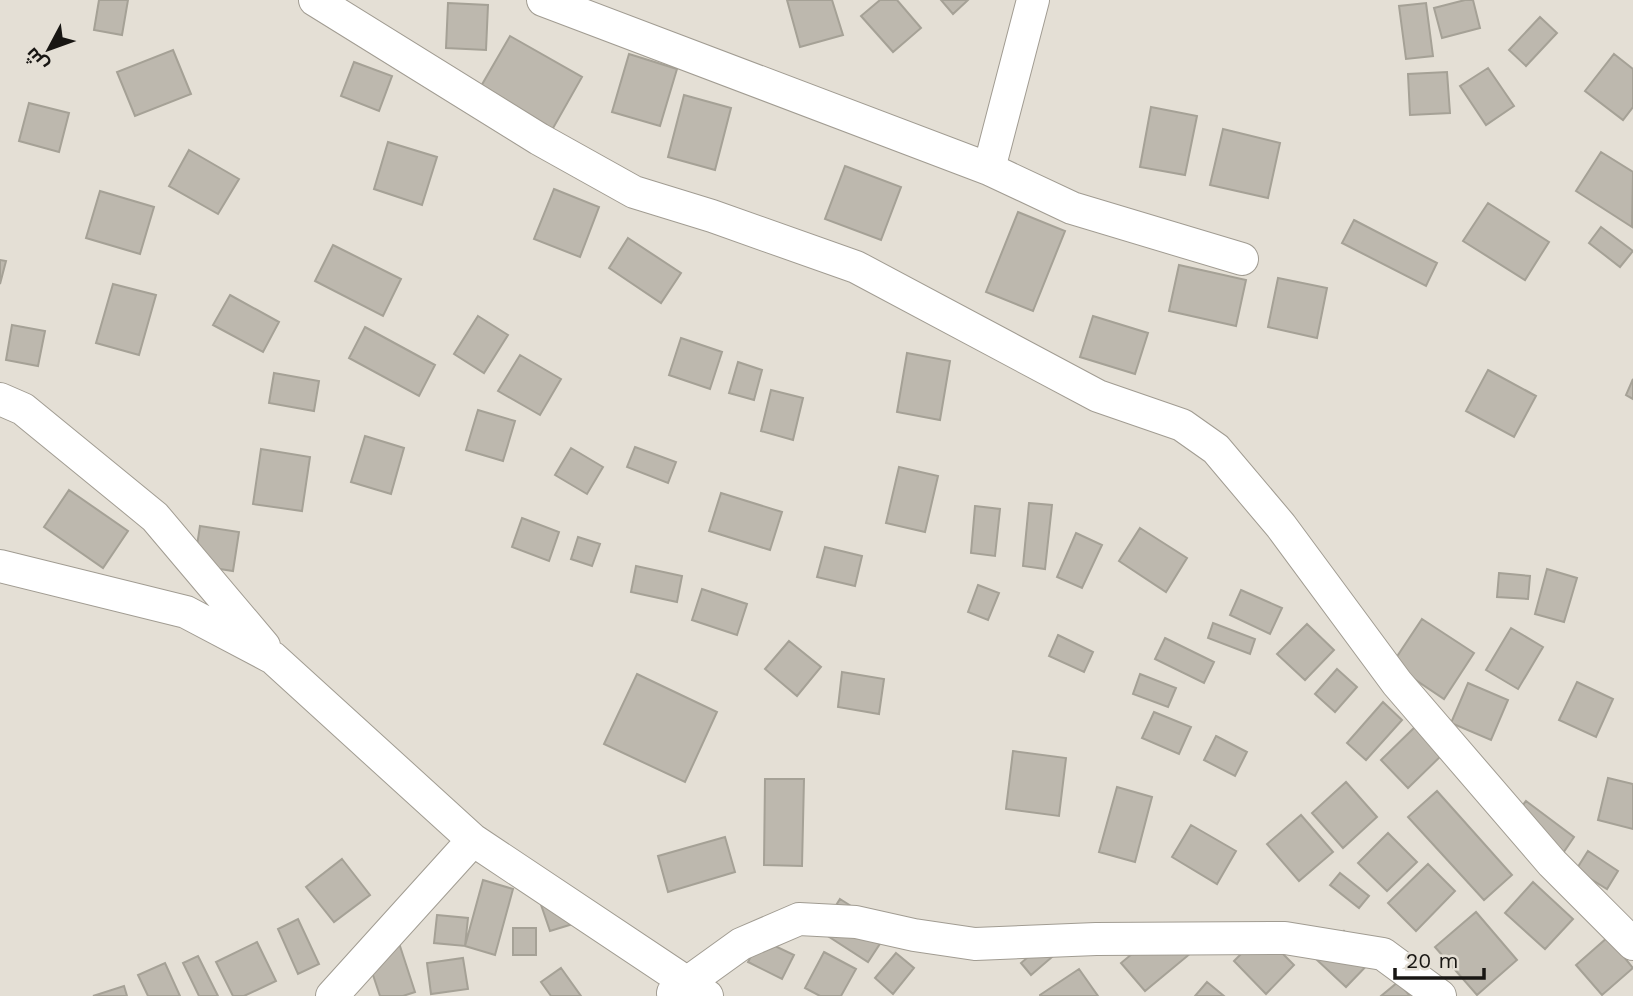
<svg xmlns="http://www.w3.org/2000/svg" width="1633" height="996" viewBox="0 0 1633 996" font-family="'Work Sans',Cairo,sans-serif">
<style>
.building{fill:#bdb8ae;stroke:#a5a196;stroke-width:2}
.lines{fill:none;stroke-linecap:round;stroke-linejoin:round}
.minor-casing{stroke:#a19c92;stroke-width:34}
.minor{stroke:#fff;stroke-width:32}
</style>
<rect width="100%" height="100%" fill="#e4dfd5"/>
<path class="building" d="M99,0H128L122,35L94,30Z
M787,0H832L843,35L800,47Z
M880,0H897L921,28L893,52L861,16Z
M941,0H968L953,14Z
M1465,0H1473L1480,28L1442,38L1434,8Z
M448,3L488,5L486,50L446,48Z
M1426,3L1433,56L1406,59L1399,6Z
M1540,17L1557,33L1526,66L1509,50Z
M510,36L582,77L552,130L480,88Z
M173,50L191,94L135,116L117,72Z
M629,54L677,69L660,126L612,112Z
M1614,54L1633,69V107L1623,120L1585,91Z
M354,62L392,76L379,111L341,96Z
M1488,68L1514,106L1486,125L1460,86Z
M1447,72L1450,113L1410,115L1408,74Z
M684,95L731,108L715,170L668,157Z
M29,103L69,113L59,152L19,141Z
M1151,107L1197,116L1185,175L1140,167Z
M1223,129L1280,143L1268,198L1210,185Z
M388,142L437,157L422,205L374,189Z
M189,150L239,179L218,214L169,186Z
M1601,152L1633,172L1632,227L1576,191Z
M845,166L901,187L881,240L825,219Z
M554,189L599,207L580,257L534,239Z
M100,191L154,207L140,254L86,238Z
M1488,203L1549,242L1525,280L1463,241Z
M1018,212L1065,231L1033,311L986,292Z
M1354,220L1437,263L1426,286L1342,243Z
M1601,227L1633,251L1620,267L1589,243Z
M628,238L681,273L661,303L609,268Z
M333,245L401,279L383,316L315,281Z
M0,260L6,261L0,284Z
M1179,265L1246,280L1236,326L1169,311Z
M1278,278L1327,288L1317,338L1268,327Z
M113,284L156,295L139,355L96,343Z
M230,295L279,322L263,352L213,325Z
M478,316L508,335L484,373L454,354Z
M1093,316L1148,333L1135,374L1080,357Z
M12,325L45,331L38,366L6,360Z
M365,327L435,365L419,396L349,358Z
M681,338L722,352L710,389L669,375Z
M907,353L950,361L940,420L897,412Z
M520,355L561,379L540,415L498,391Z
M738,362L762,370L754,400L729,393Z
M1488,370L1536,396L1514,437L1466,411Z
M274,373L319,381L314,411L269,403Z
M1633,379V399L1626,395Z
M771,390L803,398L793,440L761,431Z
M478,410L515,421L503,461L466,450Z
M365,436L404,448L391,494L351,482Z
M635,447L676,462L668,483L627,467Z
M571,448L603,467L587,494L555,475Z
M261,449L310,457L302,511L253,504Z
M899,467L938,476L925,532L886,523Z
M69,490L128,531L103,568L44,527Z
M721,493L782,512L770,550L709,531Z
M1029,503L1052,505L1045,569L1023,566Z
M975,506L1000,509L995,556L971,553Z
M522,518L559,532L549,561L512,547Z
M200,526L239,532L233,571L194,565Z
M1140,528L1187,558L1166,592L1119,561Z
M1076,533L1102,545L1082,588L1057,577Z
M578,537L600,544L592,566L571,559Z
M825,547L862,556L855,586L817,577Z
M636,566L682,576L677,602L631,592Z
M1547,569L1577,578L1564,622L1535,614Z
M1499,573L1530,576L1528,599L1497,597Z
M978,585L999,593L988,620L968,612Z
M702,589L747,604L737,635L692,620Z
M1241,590L1282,608L1270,634L1230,615Z
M1422,619L1474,653L1444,699L1392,664Z
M1213,623L1255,639L1250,654L1208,638Z
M1307,624L1334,650L1305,680L1277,654Z
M1511,628L1543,647L1518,689L1486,670Z
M1058,635L1093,652L1084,672L1049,656Z
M1165,638L1214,662L1204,683L1155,659Z
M789,641L821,667L797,696L765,669Z
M1337,669L1357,687L1335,712L1315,694Z
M842,672L884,679L879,714L838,707Z
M637,674L717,712L685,782L604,744Z
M1140,674L1176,688L1168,707L1133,694Z
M1577,682L1613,699L1596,737L1559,720Z
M1468,683L1508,700L1491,740L1451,723Z
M1383,702L1402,720L1366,760L1347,743Z
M1154,712L1191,727L1179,754L1142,738Z
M1417,725L1445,752L1408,788L1381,760Z
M1216,736L1247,752L1235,776L1204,760Z
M1013,751L1066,758L1059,816L1006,809Z
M1608,778L1633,784V829L1598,820Z
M765,779H804L802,866L764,865Z
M1346,782L1377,817L1343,848L1312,813Z
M1117,787L1152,797L1135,862L1099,852Z
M1437,791L1512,875L1484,900L1408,817Z
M1526,801L1574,837L1561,856L1512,819Z
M1301,815L1333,852L1299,881L1267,844Z
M1191,825L1236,851L1217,884L1172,857Z
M1388,833L1417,862L1387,891L1358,863Z
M725,837L735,872L668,892L658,856Z
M1588,851L1618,871L1607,889L1576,870Z
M342,859L370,895L334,922L306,887Z
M1428,864L1455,891L1416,931L1388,903Z
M1340,873L1369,896L1359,908L1330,885Z
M483,880L513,889L495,955L465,946Z
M1533,882L1573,919L1545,949L1505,913Z
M537,893L576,923L550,931Z
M840,899L889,930L868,962L820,931Z
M1476,912L1517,960L1477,995L1435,947Z
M437,915L468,918L465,946L434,943Z
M298,919L319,964L298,974L278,929Z
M1167,925L1191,953L1145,991L1121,963Z
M513,928H536V955H513Z
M1344,931L1374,958L1346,987L1317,960Z
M1056,933L1066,945L1031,975L1021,963Z
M1262,933L1294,965L1266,994L1234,961Z
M1608,937L1633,968L1602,995L1576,965Z
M760,939L794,955L782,979L748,962Z
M257,942L276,981L244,996H233L216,962Z
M399,943L415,992L403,996H380L366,954Z
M824,952L856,969L841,996H820L805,988Z
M896,953L914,968L893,994L875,978Z
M198,956L218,996H199L183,963Z
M463,958L468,989L431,994L427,963Z
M165,963L180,996H148L138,975Z
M561,968L581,996H551L541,982Z
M1079,969L1098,996H1040V995Z
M1207,982L1224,996H1195Z
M1398,982L1410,996H1381Z
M124,986L127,996H93Z"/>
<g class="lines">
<defs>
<path id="minor" d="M315,0L539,139L634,192L712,216L856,267L1098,396L1182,425L1216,449L1281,526L1397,683L1552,863L1633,944
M543,0L989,169L1072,208L1242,259
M989,169L1033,0
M0,399L23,409L155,517L264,646
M0,566L186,612L273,658L473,840L707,996
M673,993L741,944L799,919L856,922L914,935L975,944L1096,939L1285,938L1383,954L1440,996
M332,996L473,840"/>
</defs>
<use href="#minor" class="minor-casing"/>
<use href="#minor" class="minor"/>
</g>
<g transform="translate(49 49) rotate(229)" stroke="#e4dfd5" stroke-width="5" paint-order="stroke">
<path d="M0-5L12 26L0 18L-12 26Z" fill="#181613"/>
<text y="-10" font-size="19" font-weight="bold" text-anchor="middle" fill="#181613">ش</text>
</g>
<path d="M1395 968v10h89v-10" fill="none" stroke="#181613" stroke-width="3.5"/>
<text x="1406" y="968" font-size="21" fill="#181613" stroke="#e4dfd5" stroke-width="5" paint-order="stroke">20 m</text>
</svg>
